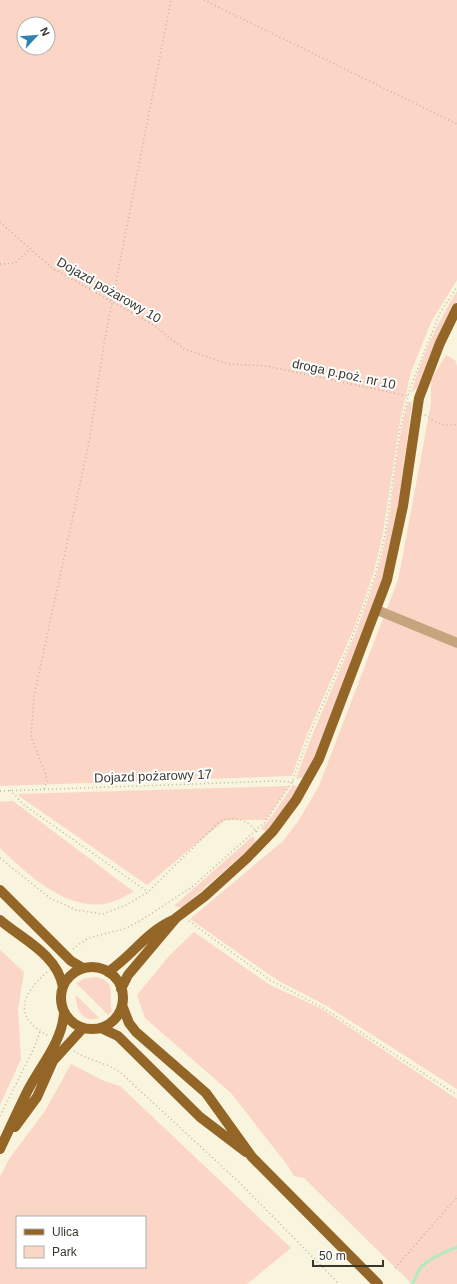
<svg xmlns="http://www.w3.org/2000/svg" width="457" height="1284" viewBox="0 0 457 1284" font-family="Arial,sans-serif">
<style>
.green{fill:#fbd5c5;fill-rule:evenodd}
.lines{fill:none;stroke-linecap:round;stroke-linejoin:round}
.stream{stroke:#aeebc2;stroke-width:3}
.path{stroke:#bab7a4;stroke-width:1.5;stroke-dasharray:1 3;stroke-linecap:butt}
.minor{stroke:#c5a57e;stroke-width:10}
.major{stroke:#936526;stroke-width:10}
.labels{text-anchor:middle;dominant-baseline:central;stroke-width:4;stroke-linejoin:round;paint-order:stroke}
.street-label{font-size:13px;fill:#38372e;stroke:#fff}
</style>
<rect width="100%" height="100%" fill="#f8f4dd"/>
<path class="green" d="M0,0H457V280L431,322L411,372L400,421L383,533L373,575L355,626L306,737L292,776L0,786ZM24,24H48V48H24Z
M457,291V301L438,335L417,388L411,393C422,356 437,323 457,291Z
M446,355L455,360L457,366V640L386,611L398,580L402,560L431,403V380Z
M408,402H412L399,502L383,578L316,755L305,777L296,779C321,705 360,636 380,561C394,509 393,453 408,402Z
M384,616L457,646V1089L327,1006L277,980L190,919L283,841L299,820L319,786Z
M293,785L298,787L290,801L266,831L261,829L272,816Z
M289,786L266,820H225L147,885L19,796V794Z
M13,801L134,892C126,895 117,901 109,903C68,913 27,874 0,848V802Z
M253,836L256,843L185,905L181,908L174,906Z
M194,932L270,985L322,1009L457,1099V1284H412L304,1178L294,1176L288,1166L231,1093L145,1018L137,995L169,956Z
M0,950L24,972L18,1009L21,1059L0,1105Z
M96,977C119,982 107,997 112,1011L108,1015L76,983L84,979Z
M76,995L99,1018C83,1024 75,1008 76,995Z
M71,1064L104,1081L120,1086L291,1248L247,1284H0V1177L9,1159L45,1111ZM17,1217H145V1267H17Z"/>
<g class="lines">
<path class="stream" d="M412,1284C416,1279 417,1272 421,1267C431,1257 444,1253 457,1247"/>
<path class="path" d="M204,0L457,124
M0,222L52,268L152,324L184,349L229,364L266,366L408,396
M0,264L15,263L30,249
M425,415C435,422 445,428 457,424
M44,789L47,781L46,775L31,737L34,696L89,442L104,344L171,0
M10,790L24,805L148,892
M0,791L275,781L293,782
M0,858L50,898L76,910L103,914L126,905L148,892L219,822C234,815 246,819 257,832
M189,921L270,980L325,1009L457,1095
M73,949L88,938L124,929L140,921L192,887L265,822L292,782L310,733L350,643L375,576L385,534L400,429L410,388L440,313L457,287
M47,972C21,995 12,1017 49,1036
M74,1051C89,1061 106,1062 121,1073L242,1185L339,1284
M0,1116L34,1048L40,1031
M395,1268L457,1197"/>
<path class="minor" d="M377,610L457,643"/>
<path class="major" d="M0,890L71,961L83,968
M0,920C22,939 57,954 63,987
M61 998a31 31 0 1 1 62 0a31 31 0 1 1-62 0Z
M108,972C133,955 146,932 173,920
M121,989L128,975L176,918L205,896L247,858L273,831L296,800L319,759L387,580L403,506L419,398L440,343L457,308
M122,1005L129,1023L136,1032L206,1093L252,1157L378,1284
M101,1028L118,1036L200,1117L246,1152
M15,1127L37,1097L53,1061L83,1028
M0,1149C9,1130 18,1110 28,1090C41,1065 62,1042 64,1013"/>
</g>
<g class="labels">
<g class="street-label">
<text transform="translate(109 290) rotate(30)">Dojazd pożarowy 10</text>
<text transform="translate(344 374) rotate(12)">droga p.poż. nr 10</text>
<text transform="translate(153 776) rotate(-2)">Dojazd pożarowy 17</text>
</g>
</g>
<rect x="16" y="1216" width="130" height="52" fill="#ffffff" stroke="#afafab"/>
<rect x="24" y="1229" width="20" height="6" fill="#936526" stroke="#afafab"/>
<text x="52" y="1236" font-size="12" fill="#38372e">Ulica</text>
<rect x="24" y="1246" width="20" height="12" fill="#fbd5c5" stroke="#afafab"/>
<text x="52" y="1256" font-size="12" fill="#38372e">Park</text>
<g transform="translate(36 36) rotate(64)"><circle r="19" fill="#ffffff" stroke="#afafab"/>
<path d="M0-3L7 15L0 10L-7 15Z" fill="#2e83b2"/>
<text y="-6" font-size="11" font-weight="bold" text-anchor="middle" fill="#38372e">N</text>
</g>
<path d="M313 1260v6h70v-6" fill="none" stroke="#38372e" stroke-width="2"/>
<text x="319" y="1260" font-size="12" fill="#38372e" stroke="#ffffff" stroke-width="3" paint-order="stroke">50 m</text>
</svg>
